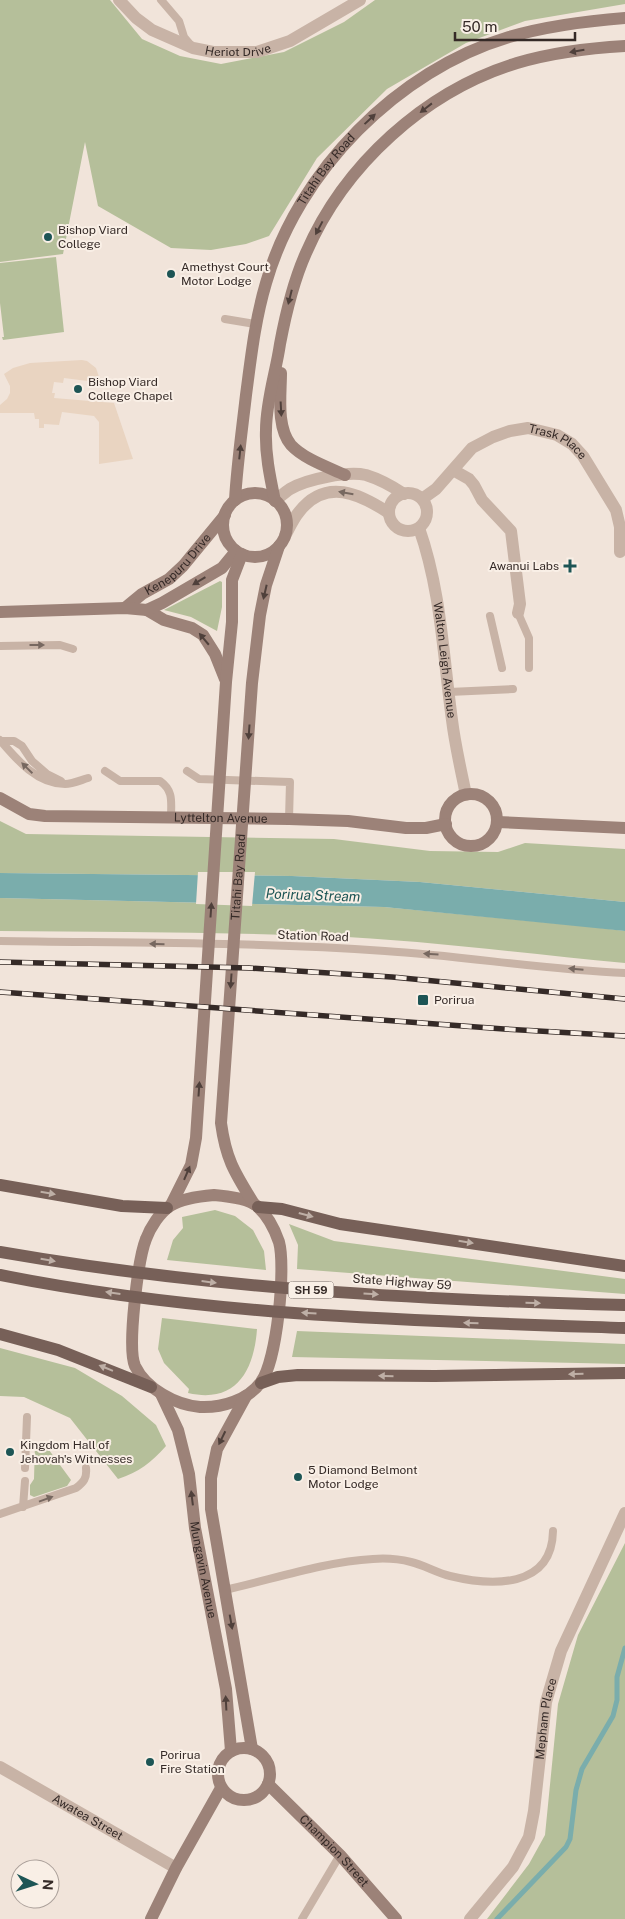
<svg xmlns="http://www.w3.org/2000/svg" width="625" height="1919" viewBox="0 0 625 1919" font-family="'Public Sans',sans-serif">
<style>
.green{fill:#b5bf9a}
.plaza{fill:#e9d4c1}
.water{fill:#7aadac}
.pier{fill:#f1e4da}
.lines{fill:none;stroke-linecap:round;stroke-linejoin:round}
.stream{stroke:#7aadac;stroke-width:5}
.service{stroke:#c8b3a6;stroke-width:8}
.minor{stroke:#c8b3a6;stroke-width:12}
.tertiary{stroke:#c8b3a6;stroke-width:12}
.secondary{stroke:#9c8278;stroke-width:12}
.primary{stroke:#776058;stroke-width:12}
.rail-casing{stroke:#352a27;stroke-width:5.5}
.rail{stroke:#f9efe6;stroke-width:4;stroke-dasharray:11;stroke-linecap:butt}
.oneway{fill:#4f403b}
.oneway2{fill:#776860}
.oneway3{fill:#beafa6}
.poi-dot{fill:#1d5555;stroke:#f9efe6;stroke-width:2}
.labels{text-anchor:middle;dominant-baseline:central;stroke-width:4;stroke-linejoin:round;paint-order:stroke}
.shield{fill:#f9efe6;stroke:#706560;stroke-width:1}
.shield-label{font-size:11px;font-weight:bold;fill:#352a27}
.street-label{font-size:12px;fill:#352a27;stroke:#f9efe6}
.poi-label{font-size:12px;fill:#352a27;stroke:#f9efe6;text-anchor:start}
.water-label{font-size:14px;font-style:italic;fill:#1d5555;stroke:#f9efe6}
</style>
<rect width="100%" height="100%" fill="#f1e4da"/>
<path class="green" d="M0,0H110L142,39L180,56L221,64L284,52L344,22L375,0H625V4L525,21L466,43L387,89L317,158L269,236L246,244L211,250L171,248L98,206L85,142L63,254L0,262Z
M56,257L64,332L3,340L2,337H4L0,303V263Z
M220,581L222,582V607L217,631L191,617L164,610Z
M0,821L26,834L334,839L430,851L498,852L525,843L625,849V902L420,882L292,876L0,873Z
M0,898L384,907L593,927L625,931V963C525,954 425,940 324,936C216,932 108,932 0,931Z
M215,1210L235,1216L253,1230L264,1251L266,1270L167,1260L173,1240L183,1228L182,1217Z
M289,1224L334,1241L625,1279V1294L297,1269L298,1245Z
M162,1318L257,1329C254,1371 236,1404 188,1393L189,1389L164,1363L158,1349Z
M297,1331L625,1344V1364L292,1357Z
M0,1348L75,1368L122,1396L156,1425L166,1446C151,1463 139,1472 118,1479L70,1418L24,1397L0,1396Z
M35,1443L49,1450L71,1480L67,1486L34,1497L30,1495V1485L34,1479Z
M625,1543V1919H487L529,1864L545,1835L558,1704L578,1635Z"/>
<path class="plaza" d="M82,360L87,361L96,368L99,377L98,385H96L95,382L64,378L63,383L54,382L52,393H55L54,398L114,403L133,459L99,464V422L94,416L62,412L59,425L44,424V428H39V419H35L34,413H0V405L7,399L10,393V386L4,374L13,368L30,363Z"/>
<path class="water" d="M0,873L292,876L420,882L625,902V931L384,907L0,898Z"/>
<path class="pier" d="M198,872H255L252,906L196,904Z"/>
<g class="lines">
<path class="stream" d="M497,1919L566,1847L570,1839L576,1790L582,1769L613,1716L617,1700V1677L625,1648"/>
<path class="service" d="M161,0L179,21L184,37L190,44
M225,319L255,324
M518,613L529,638V668
M490,616L502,668
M0,646L60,645L73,649
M449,692L513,689
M0,740C17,760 37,784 65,784C73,784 81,780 88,778
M1,741H14L22,746L32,761L47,774L61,781
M105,771L120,781H160C174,791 171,802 171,818
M187,771L199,779L290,782L289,819
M0,941C128,943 257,942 385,951C465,956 545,970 625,973
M25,1468L27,1417
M23,1507L25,1481
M0,1514L76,1488C84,1482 87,1478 86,1468
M225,1590C274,1579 323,1562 373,1559C386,1558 399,1559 411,1562C424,1565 437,1573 450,1576C491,1586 552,1589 553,1531
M302,1919L340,1855"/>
<g class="minor">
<path id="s1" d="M119,0L136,18L152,30L193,48L213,52H257L290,41L360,0"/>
<path d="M453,470L469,479L474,485L482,500L511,531L520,604L518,613"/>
<path id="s2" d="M422,499L436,489L472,448L493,437L510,431L528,428L557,435L572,444L583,456L616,510L620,527V552"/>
<path id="s3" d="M0,1767L176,1868"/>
<path id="s4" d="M470,1919L513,1867L529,1837L534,1811L546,1702L561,1651L625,1513"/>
</g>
<g class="tertiary">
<circle cx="408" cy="512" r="19"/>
<path d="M275,501C280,497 285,492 290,489C307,479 347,471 366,475C379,479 392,486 404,494"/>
<path id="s5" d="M419,528C441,590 443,655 452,720C455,745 461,770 466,795"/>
<path d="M285,536C289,529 293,519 299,512C326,477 360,494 389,513"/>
</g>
<g class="secondary">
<path d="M281,373C281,394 276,427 291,445C304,459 328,467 345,475"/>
<circle cx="255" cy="525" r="32"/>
<path id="s6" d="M235,500C237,465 242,430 246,395C251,357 255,320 266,283C298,171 398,70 509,37C547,26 586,21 625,18"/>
<path d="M275,501C270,477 265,454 266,430C266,401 276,372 280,344C286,312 293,282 306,253C344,165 425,91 517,63C551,53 589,48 625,46"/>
<path id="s7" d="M125,608L142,594L169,579L183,566L225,515"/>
<path d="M147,610L164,620L192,628L203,635L215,654L225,679"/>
<path d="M0,612L125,608L147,610L162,603L222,568L236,551"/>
<circle cx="471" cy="820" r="26"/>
<path id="s8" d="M0,798L29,814L45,816L289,819L348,821L406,828H426L446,824"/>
<path d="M497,822L625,828"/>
<path d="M214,1195C225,1196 249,1199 257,1206C267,1215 275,1230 279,1242C286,1267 277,1361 261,1382C248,1400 222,1408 200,1407C176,1405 146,1389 135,1366C127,1348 138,1259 146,1239C150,1228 160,1212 170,1206C181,1199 201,1196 214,1195Z"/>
<path id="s9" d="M254,1204C235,1173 226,1160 221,1123L252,683L260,615L266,585L279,546"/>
<path d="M171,1205L191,1165L196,1138L226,682L232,622V580L242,554"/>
<path id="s10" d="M161,1394L178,1430L189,1474L195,1528L226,1689L231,1751"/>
<path d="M246,1396L217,1449L211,1478V1509L252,1749"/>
<circle cx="244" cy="1774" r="26"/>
<path id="s11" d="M268,1784L340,1855L396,1919"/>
<path d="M151,1919L176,1868L221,1788"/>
</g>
<path class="primary" d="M0,1185L122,1206L167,1208
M258,1207L282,1209L340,1224L625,1266
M0,1252C206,1288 416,1300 625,1305
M0,1275C205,1316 416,1321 625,1328
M0,1334L58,1350L151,1387
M261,1383L278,1377L298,1375L435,1376L625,1373"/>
<defs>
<path id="rail" d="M0,962L249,968L392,977L625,999
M0,992L504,1029L625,1036"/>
</defs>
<use href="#rail" class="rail-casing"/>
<use href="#rail" class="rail"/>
</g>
<defs><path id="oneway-solid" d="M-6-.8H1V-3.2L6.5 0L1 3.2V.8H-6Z" transform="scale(1.25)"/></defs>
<g class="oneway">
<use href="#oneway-solid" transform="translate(577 51) rotate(170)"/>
<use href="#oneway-solid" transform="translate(426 108) rotate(142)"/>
<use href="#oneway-solid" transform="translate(370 119) rotate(-43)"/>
<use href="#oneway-solid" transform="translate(319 228) rotate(118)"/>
<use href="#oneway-solid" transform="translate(290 297) rotate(104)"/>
<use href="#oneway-solid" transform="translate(281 409) rotate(87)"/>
<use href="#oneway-solid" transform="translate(240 452) rotate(-84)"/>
<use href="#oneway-solid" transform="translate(199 581) rotate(149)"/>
<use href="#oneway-solid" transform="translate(265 592) rotate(103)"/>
<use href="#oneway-solid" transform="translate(204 639) rotate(-130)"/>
<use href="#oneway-solid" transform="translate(249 732) rotate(94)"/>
<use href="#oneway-solid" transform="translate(211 910) rotate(-86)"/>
<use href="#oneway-solid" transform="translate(231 981) rotate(94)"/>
<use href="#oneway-solid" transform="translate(199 1089) rotate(-86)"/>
<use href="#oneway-solid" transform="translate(187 1173) rotate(-67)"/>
<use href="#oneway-solid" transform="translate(222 1438) rotate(116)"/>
<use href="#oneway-solid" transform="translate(192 1498) rotate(-97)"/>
<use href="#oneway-solid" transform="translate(231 1622) rotate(80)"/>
<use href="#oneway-solid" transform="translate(226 1703) rotate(-93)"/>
</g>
<g class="oneway2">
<use href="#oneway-solid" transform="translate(346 493) rotate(-170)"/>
<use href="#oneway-solid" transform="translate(37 645)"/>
<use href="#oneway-solid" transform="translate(27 768) rotate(-136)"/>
<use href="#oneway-solid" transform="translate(157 944) rotate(-179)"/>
<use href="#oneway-solid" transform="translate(431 954) rotate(-176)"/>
<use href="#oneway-solid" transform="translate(576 969) rotate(-175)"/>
<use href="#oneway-solid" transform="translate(46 1499) rotate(-20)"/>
</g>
<g class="oneway3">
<use href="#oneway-solid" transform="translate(48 1193) rotate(10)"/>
<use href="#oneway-solid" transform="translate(306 1215) rotate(15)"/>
<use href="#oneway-solid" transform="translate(466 1242) rotate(9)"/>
<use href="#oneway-solid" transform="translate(48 1260) rotate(10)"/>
<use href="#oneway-solid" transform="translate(209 1282) rotate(7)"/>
<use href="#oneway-solid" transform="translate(113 1293) rotate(-172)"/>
<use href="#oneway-solid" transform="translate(371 1294) rotate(4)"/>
<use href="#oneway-solid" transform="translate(533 1303) rotate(1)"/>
<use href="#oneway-solid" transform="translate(309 1313) rotate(-176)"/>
<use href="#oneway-solid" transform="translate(471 1323) rotate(-178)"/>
<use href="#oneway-solid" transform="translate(106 1368) rotate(-158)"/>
<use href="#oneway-solid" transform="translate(576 1374) rotate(179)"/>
<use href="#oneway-solid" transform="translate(386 1376) rotate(-179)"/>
</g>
<g class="poi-dot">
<circle cx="48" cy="237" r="5"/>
<circle cx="171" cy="274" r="5"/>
<circle cx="78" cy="389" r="5"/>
<path d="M567.5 558.5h5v5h5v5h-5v5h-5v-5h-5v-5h5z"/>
<rect x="417" y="994" width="12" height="12" rx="2.5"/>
<circle cx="10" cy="1452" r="5"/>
<circle cx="298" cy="1477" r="5"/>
<circle cx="150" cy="1762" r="5"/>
</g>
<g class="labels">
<rect class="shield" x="288.5" y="1281.5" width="45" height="17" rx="4"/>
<g class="shield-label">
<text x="311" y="1290">SH 59</text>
</g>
<g class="street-label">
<text stroke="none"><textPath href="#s1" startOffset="135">Heriot Drive</textPath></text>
<text stroke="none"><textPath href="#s6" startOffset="349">Titahi Bay Road</textPath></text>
<text stroke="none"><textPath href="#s2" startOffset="165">Trask Place</textPath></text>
<text stroke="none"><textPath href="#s7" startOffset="69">Kenepuru Drive</textPath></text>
<text stroke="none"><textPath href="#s5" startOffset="135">Walton Leigh Avenue</textPath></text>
<text stroke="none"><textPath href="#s8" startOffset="225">Lyttelton Avenue</textPath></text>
<text stroke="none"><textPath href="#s9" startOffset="335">Titahi Bay Road</textPath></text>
<text transform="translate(313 936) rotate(2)">Station Road</text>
<text transform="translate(402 1282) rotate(4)">State Highway 59</text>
<text stroke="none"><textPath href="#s10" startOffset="182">Mungavin Avenue</textPath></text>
<text stroke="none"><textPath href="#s4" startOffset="221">Mepham Place</textPath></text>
<text stroke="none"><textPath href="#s3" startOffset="101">Awatea Street</textPath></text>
<text stroke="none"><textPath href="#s11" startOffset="94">Champion Street</textPath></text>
</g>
<g class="poi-label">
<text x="58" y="230">Bishop Viard<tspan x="58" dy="14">College</tspan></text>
<text x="181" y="267">Amethyst Court<tspan x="181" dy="14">Motor Lodge</tspan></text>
<text x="88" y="382">Bishop Viard<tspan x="88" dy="14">College Chapel</tspan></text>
<text x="559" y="566" text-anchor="end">Awanui Labs</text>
<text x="434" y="1000">Porirua</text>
<text x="20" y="1445">Kingdom Hall of<tspan x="20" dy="14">Jehovah's Witnesses</tspan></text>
<text x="308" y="1470">5 Diamond Belmont<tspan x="308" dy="14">Motor Lodge</tspan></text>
<text x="160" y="1755">Porirua<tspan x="160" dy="14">Fire Station</tspan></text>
</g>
<g class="water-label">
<text transform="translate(313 895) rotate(2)">Porirua Stream</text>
</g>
</g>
<g transform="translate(35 1884) rotate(94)"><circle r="24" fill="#f9efe6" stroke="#aba09a"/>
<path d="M0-4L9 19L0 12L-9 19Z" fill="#1d5555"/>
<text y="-8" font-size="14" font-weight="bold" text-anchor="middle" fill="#352a27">N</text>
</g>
<path d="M455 32v8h120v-8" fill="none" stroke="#352a27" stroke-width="2.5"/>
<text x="462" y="32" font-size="15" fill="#352a27" stroke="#f9efe6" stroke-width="4" paint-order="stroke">50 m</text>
</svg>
